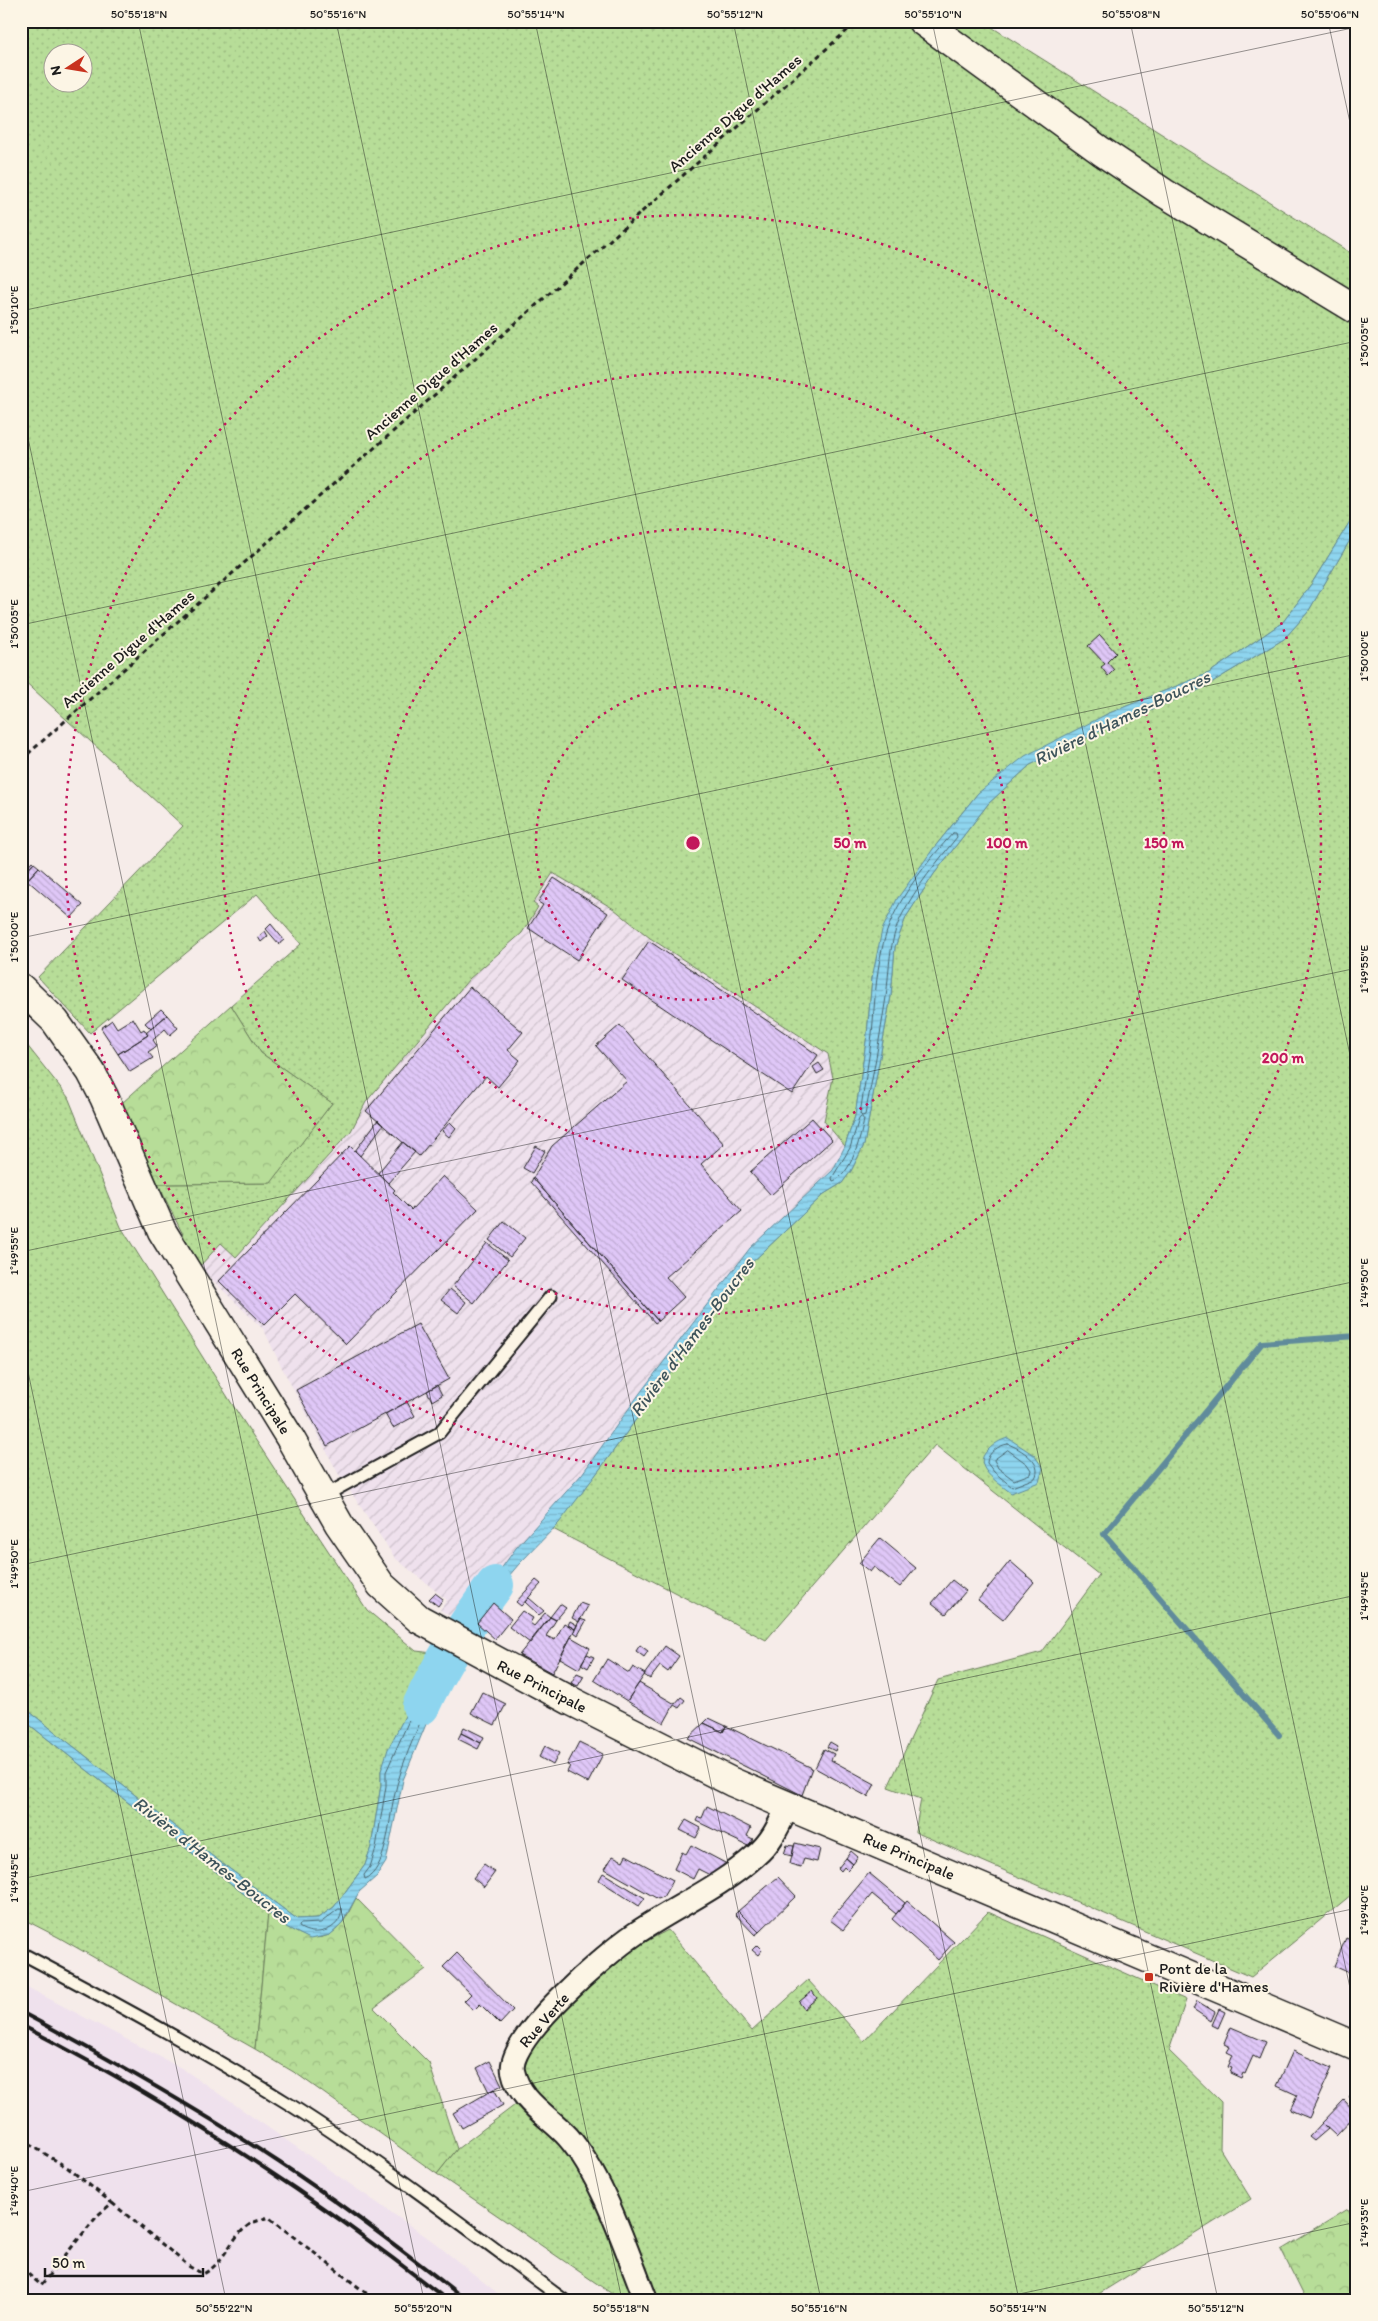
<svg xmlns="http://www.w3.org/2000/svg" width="1378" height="2321" viewBox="0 0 1378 2321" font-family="Itim,sans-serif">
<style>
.built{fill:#efe1ed}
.industrial{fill:url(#industrial-furrows)}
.grass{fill:url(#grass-dots);stroke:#6a7c5a;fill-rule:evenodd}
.forest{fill:url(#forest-crowns);stroke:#6a7c5a}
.water{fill:url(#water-rules);stroke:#608b9b}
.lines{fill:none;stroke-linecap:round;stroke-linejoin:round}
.shore{stroke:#4a6670;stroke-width:1}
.stream{stroke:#608b9b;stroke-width:6}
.river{stroke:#8ed5ef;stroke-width:38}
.building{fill:url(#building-back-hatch);stroke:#1c1c1c}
.lane-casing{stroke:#1c1c1c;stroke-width:15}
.street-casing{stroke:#1c1c1c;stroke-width:26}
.secondary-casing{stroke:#1c1c1c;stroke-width:31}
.path{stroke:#1c1c1c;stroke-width:3;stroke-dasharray:5 4;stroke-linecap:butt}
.lane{stroke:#fcf5e5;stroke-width:11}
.street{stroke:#fcf5e5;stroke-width:22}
.secondary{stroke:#fcf5e5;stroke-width:28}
.rail{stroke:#1c1c1c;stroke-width:4}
.ticks{fill:none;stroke:#1c1c1c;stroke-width:1;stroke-opacity:0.45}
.ring{fill:none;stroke:#c2185b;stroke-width:2.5;stroke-dasharray:2.5 5}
.poi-dot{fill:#c8321e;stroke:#fcf5e5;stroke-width:2}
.labels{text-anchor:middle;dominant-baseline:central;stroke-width:4;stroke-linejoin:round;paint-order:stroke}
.street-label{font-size:16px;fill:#1c1c1c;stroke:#fcf5e5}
.poi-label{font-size:16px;fill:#1c1c1c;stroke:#fcf5e5;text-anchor:start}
.water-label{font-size:18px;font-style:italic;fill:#3e545b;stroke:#fcf5e5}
.centre{fill:#c2185b;stroke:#fcf5e5;stroke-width:2.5}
.ring-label{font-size:15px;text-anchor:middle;font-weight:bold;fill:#c2185b;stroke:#fcf5e5;stroke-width:4;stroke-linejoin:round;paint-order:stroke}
.neatline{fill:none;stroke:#1c1c1c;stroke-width:2}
.ticks-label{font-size:12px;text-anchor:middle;fill:#1c1c1c}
</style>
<defs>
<pattern id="industrial-furrows" width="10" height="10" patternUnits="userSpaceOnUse" patternTransform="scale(1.25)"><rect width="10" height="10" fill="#efe1ed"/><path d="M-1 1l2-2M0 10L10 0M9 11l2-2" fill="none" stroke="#ccc0cb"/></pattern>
<pattern id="grass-dots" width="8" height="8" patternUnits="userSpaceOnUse" patternTransform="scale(1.25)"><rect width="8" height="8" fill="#b7dd98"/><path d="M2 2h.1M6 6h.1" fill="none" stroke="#9dbd82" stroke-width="1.8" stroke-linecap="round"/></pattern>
<pattern id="forest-crowns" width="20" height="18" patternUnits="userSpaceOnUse" patternTransform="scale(1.25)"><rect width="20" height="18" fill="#b7dd98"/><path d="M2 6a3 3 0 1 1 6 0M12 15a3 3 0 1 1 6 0" fill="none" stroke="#9dbd82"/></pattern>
<pattern id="water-rules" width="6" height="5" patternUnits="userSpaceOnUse" patternTransform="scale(1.25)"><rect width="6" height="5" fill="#8ed5ef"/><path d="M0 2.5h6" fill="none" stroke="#7ab6cc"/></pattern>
<pattern id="building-back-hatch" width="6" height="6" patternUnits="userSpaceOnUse" patternTransform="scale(1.25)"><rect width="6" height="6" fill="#dfc7f7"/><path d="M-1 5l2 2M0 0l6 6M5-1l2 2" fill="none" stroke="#bfaad3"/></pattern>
</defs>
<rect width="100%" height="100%" fill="#f6ece9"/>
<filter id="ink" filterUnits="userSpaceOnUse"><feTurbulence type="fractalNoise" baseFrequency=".02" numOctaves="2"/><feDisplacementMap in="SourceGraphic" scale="10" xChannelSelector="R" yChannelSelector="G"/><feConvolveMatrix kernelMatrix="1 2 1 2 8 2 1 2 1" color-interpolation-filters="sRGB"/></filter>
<g filter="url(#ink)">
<path class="built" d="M21,1984L183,2069L431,2240L506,2300H21Z"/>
<path class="industrial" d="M553,872L614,909L650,938L828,1054L833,1078L824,1121L845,1146L833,1170L750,1248L640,1393L582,1474L516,1548L462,1623L440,1610L447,1600L395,1558L338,1473L280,1364L264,1330L199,1267L222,1243L235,1257L351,1131L366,1102L469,979L522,932L538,908L533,904Z"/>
<path class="grass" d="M21,21H982L1357,257V510L1312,583L1283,622L1209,673L1107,714L978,793L933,849L872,978L867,1035L855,1116L845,1146L824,1121L833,1078L828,1054L650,938L614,909L553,873L533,903L538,907L522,933L469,979L366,1102L351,1131L236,1257L221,1243L199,1267L158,1184L270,1183L332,1103L261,1053L231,1005L301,944L257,894L90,1033L38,977L183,826L21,678ZM52,52H82V82H52Z
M1357,528V1890L1251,1977L915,1832L921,1799L888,1787L938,1680L1042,1652L1099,1575L935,1445L766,1640L553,1529L603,1465L745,1269L824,1194L842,1183L851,1171L864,1145L891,996L895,947L906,917L934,874L988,804L1030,765L1111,726L1199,690L1284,639L1308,612Z
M22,1039L68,1097L121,1227L234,1407L367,1610L416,1651L433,1653L413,1691L405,1716L389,1749L381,1771V1785L371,1847L365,1865L334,1907L318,1918L297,1919L211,1855L21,1705Z
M21,1718L268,1913L255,2049L58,1937L21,1918Z
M988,1912L1186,2000L1169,2051L1221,2102L1220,2149L1251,2199L1089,2300H617L615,2296L437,2174L457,2149L515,2105L525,2051L620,1955L668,1930L752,2031L808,1980L864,2041Z"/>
<path class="forest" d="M231,1005L261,1053L332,1103L271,1183L158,1184L122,1103Z
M356,1898L426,1969L374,2008L429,2063L457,2149L437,2174L297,2074L255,2049L268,1913C289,1929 317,1952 340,1926C347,1918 351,1907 356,1898Z
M1348,2209L1357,2226V2300H1306L1281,2250Z"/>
<path class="water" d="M1357,510V528L1308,612L1284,639L1199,690L1111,726L1030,765L988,804L934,874L906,917L895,947L891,996L864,1145L851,1171L842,1183L824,1194L745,1269L603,1465L559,1523L519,1564L487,1602L470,1631L462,1623L516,1548L582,1474L640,1393L750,1248L833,1170L845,1146L855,1116L867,1035L872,978L882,930L897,899L933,849L978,793L1025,756L1107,714L1209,673L1283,622L1312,583Z
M1008,1438L1034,1455L1043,1468L1039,1482L1011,1493C999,1483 970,1466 988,1450C994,1444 1000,1440 1008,1438Z
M433,1653L450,1666L403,1780L386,1862L377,1876L359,1892L341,1925L330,1935L310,1939L286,1927L21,1718V1705L211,1855L297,1919L318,1918L334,1907L365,1865L371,1847L381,1785V1771L388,1749L405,1716L413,1691Z"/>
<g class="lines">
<path class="shore" d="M953,833H956L957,837C938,861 916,887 902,915C888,942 890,969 886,997C880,1037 873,1076 865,1115L862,1116L860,1114C864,1087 869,1060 872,1034C875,1000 876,964 887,931C900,895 928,861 953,833Z
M862,1117L864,1120C861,1136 851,1176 833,1181L832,1178L850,1148L859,1119Z
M1008,1444C1021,1449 1044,1463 1035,1478L1012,1487L994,1472L987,1463C987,1453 999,1445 1008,1444Z
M1008,1450L1027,1464L1031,1470L1030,1474L1014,1480L998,1468L994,1460Z
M436,1662L443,1669C426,1713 402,1755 393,1802C389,1822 386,1871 365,1879L364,1875L370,1867L376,1848L386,1786V1772L410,1718L418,1693L433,1663Z
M339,1909H342C341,1931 314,1938 299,1927L300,1924L320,1923Z"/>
<path class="stream" d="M1279,1735L1104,1534L1262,1343L1357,1336"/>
<path class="river" d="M421,1706C441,1662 467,1623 495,1585"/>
</g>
<path class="building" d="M1100,635L1116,653L1107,662L1114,670L1108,676L1101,667L1105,664L1088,646Z
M32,861L34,863L22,876L21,873Z
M34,863L39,867L27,880L22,876Z
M39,867L83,905L71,918L27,880Z
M554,878L608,913L577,960L528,928L543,905L538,902Z
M271,924L284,940L279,944L266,929Z
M265,931L268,936L261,942L258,937Z
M649,941L818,1055L792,1094L622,980Z
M470,987L523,1032L508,1050L520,1060L498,1087L486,1076L419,1156L366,1111Z
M161,1009L167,1015L151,1029L145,1023Z
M167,1015L178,1028L170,1035L165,1029L153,1040L157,1046L148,1052L153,1058L130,1072L118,1054L148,1035L146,1033Z
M133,1018L141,1031L144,1029L148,1035L118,1054L101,1028L112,1020L117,1028Z
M620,1025L724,1144L701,1164L742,1211L666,1277L684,1297L658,1321L533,1178L552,1146L627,1081L596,1046Z
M819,1063L824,1070L817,1074L813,1067Z
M812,1118L832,1140L771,1195L750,1172Z
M378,1120L383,1125L360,1156L355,1151Z
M450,1122L456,1128L449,1137L442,1131Z
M403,1142L415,1152L388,1183L378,1173Z
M350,1146L395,1190L393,1192L411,1210L443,1176L478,1209L346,1344L295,1294L264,1325L219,1281Z
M536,1146L545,1151L532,1173L523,1168Z
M533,1178L658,1321L655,1323L531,1182Z
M504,1221L525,1238L510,1257L489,1240Z
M487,1243L508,1260L474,1303L453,1286Z
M450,1289L466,1302L458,1313L441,1300Z
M418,1324L449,1379L327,1446L296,1390Z
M437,1385L442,1395L432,1401L427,1391Z
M407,1402L415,1416L393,1428L385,1414Z
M880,1538L916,1568L900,1587L874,1567L870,1572L859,1563Z
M1010,1561L1034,1582L1003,1620L978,1600Z
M536,1580L541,1584L521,1606L516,1602Z
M952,1580L966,1591L946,1614L932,1603Z
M435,1593L443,1599L438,1606L429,1599Z
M529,1598L544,1611L539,1615L525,1602Z
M493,1603L511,1619L495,1639L477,1623Z
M580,1603L588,1606L579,1622L572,1618Z
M560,1604L566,1608L556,1620L550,1617Z
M522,1611L533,1618L530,1623L534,1626L545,1613L550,1617L530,1643L509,1627Z
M550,1617L556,1620L546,1636L555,1640L564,1623L575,1629L552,1673L519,1655Z
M580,1619L586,1621L578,1635L574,1632Z
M570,1621L577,1625L575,1629L568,1625Z
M571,1637L590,1648L579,1669L560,1658Z
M640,1645L648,1651L644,1657L636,1651Z
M665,1646L679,1656L668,1672L660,1666L650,1679L644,1675Z
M587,1654L594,1657L588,1668L581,1664Z
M607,1659L629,1673L633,1667L645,1674L627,1701L594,1680Z
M577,1673L584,1676L578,1686L571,1683Z
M639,1683L675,1704L681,1697L685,1700L679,1708L674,1705L664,1723L627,1701Z
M482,1692L506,1704L495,1725L471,1713Z
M709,1718L726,1726L723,1732L704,1723Z
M704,1723L723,1732L726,1726L812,1768L802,1795L688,1738Z
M464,1727L484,1737L481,1743L461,1733Z
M461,1733L481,1743L478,1749L458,1739Z
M579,1742L603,1754L588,1783L567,1772L570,1766L567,1765Z
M830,1742L837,1746L835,1751L827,1747Z
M545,1746L559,1753L553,1765L539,1757Z
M824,1749L834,1754L831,1760L875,1784L868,1797L815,1768Z
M707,1806L751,1828L747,1836L753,1839L748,1846L696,1821L698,1817L702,1818Z
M686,1820L701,1828L696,1838L680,1830Z
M795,1843L820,1849L817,1862L804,1859L801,1867L790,1864Z
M691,1845L727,1864L714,1877L698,1869L693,1879L674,1869L682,1852L686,1854Z
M787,1845L794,1846L792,1856L784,1854Z
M851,1851L858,1857L853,1864L846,1858Z
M626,1855L673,1880L663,1897L658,1899L605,1869L613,1856L623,1861Z
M846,1858L853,1864L847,1870L844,1867L841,1871L838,1868Z
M484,1864L495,1872L484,1887L473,1878Z
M603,1873L645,1898L639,1906L599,1880Z
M869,1873L905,1903L896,1914L872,1894L843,1930L830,1920Z
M778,1877L796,1896L759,1932L738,1911Z
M907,1901L954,1942L938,1960L892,1919Z
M738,1911L759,1932L755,1935L735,1914Z
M1346,1938L1357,1943V1973L1353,1972L1352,1974L1334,1966Z
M757,1945L762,1950L758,1955L752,1950Z
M457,1953L513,2010L500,2024L480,2004L474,2010L464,2001L471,1994L443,1967Z
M812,1991L817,1998L804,2009L799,2002Z
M1197,2001L1215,2012L1211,2021L1193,2009Z
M1219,2009L1225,2012L1218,2028L1212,2025Z
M1231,2027L1266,2042L1259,2059L1253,2056L1245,2074L1243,2073L1241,2078L1230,2073L1232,2068L1228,2067L1233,2055L1227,2052L1230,2047L1224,2044Z
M1293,2051L1332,2068L1309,2118L1290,2110L1297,2095L1277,2086Z
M490,2061L502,2085L489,2092L477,2068Z
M1357,2088V2101L1349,2097Z
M494,2089L503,2105L462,2128L453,2113Z
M1344,2100L1357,2114L1336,2136L1322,2123Z
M1322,2123L1328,2129L1314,2141L1309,2137Z"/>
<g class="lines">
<defs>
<path id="lane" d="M324,1496L439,1433L551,1296
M21,1953C112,2001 202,2050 289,2104C384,2164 473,2233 564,2300"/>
<path id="street" d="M646,2300C626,2250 603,2177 568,2137C549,2116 519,2101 513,2071C506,2039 608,1952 635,1934C675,1907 719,1888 755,1856C772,1842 779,1825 788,1806"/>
<path id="secondary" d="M922,21L1101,151L1164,193L1357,310
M21,988L55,1021L91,1072L104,1097L162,1231L290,1438L339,1524L381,1585L419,1619L571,1701L732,1782L1357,2047"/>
</defs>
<use href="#lane" class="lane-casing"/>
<use href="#street" class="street-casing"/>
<use href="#secondary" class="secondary-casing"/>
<path class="path" d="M21,760L858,21
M21,2139L68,2168L112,2203
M21,2268L41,2285L98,2215L112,2203L190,2267L203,2274C224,2264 230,2238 249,2225C254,2221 262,2220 268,2217L375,2300"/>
<use href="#lane" class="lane"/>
<use href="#street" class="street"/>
<use href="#secondary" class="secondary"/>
<path class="rail" d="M21,2012C110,2059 196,2108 280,2163C344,2205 405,2252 466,2300
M21,2025C172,2103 314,2195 447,2300"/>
</g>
</g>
<path class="ticks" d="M138,21L622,2300M336,21L821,2300M535,21L1019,2300M733,21L1218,2300M932,21L1357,2021M1130,21L1357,1088M1328,21L1357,155M21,311L1357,27M21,405L424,2300M21,625L1357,341M21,938L1357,654M21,1252L1357,968M21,1339L226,2300M21,1565L1357,1281M21,1879L1357,1595M21,2192L1357,1908M21,2272L27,2300M991,2300L1357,2222"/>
<g class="ring">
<circle cx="693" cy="843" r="157"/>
<circle cx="693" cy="843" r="314"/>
<circle cx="693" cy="843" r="471"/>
<circle cx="693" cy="843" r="628"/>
</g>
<rect class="poi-dot" x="1144" y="1972" width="10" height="10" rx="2.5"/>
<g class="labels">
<g class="street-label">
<text transform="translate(735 113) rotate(-41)">Ancienne Digue d'Hames</text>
<text transform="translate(431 381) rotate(-41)">Ancienne Digue d'Hames</text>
<text transform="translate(128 649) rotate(-41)">Ancienne Digue d'Hames</text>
<text transform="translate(261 1391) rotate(58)">Rue Principale</text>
<text transform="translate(542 1686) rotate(27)">Rue Principale</text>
<text transform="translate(909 1856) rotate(23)">Rue Principale</text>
<text transform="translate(544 2020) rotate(-49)">Rue Verte</text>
</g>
<g class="poi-label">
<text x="1159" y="1968">Pont de la<tspan x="1159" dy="18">Rivière d'Hames</tspan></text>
</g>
<g class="water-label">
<text transform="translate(1122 718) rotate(-26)">Rivière d'Hames-Boucres</text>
<text transform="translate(692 1337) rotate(-53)">Rivière d'Hames-Boucres</text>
<text transform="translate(212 1860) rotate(38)">Rivière d'Hames-Boucres</text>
</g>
</g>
<circle cx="693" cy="843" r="8" class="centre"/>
<g class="ring-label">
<text x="850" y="848">50 m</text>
<text x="1007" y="848">100 m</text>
<text x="1164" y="848">150 m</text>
<text x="1283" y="1063">200 m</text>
</g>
<rect width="1378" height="2321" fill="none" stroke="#fcf5e5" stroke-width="55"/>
<g transform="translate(68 68) rotate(258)"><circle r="24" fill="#fcf5e5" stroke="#a29e95"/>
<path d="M0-4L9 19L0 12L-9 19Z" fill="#c8321e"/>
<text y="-8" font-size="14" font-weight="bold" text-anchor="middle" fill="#1c1c1c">N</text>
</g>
<path d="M45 2268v8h158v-8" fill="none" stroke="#1c1c1c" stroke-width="2.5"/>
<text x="52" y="2268" font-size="15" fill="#1c1c1c" stroke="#fcf5e5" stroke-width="4" paint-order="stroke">50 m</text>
<rect x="28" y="28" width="1322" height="2266" class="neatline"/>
<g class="ticks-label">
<text x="139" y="18">50°55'18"N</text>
<text x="338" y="18">50°55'16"N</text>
<text x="536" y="18">50°55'14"N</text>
<text x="735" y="18">50°55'12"N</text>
<text x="933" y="18">50°55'10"N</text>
<text x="1131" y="18">50°55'08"N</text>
<text x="1330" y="18">50°55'06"N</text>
<text transform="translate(14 310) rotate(-90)" y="4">1°50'10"E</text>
<text transform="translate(1364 342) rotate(-90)" y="4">1°50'05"E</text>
<text transform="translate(14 624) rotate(-90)" y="4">1°50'05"E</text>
<text transform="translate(1364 656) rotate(-90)" y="4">1°50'00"E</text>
<text transform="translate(14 937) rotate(-90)" y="4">1°50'00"E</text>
<text transform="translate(1364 969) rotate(-90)" y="4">1°49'55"E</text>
<text transform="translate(14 1251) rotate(-90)" y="4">1°49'55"E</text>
<text transform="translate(1364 1283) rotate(-90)" y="4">1°49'50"E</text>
<text transform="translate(14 1564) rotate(-90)" y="4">1°49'50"E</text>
<text transform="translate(1364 1596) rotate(-90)" y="4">1°49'45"E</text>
<text transform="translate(14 1878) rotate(-90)" y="4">1°49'45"E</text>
<text transform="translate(1364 1910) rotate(-90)" y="4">1°49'40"E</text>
<text transform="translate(14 2191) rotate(-90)" y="4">1°49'40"E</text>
<text transform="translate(1364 2223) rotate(-90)" y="4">1°49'35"E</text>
<text x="224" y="2312">50°55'22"N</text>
<text x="423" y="2312">50°55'20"N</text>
<text x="621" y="2312">50°55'18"N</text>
<text x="819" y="2312">50°55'16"N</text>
<text x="1018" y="2312">50°55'14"N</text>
<text x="1216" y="2312">50°55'12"N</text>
</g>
</svg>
